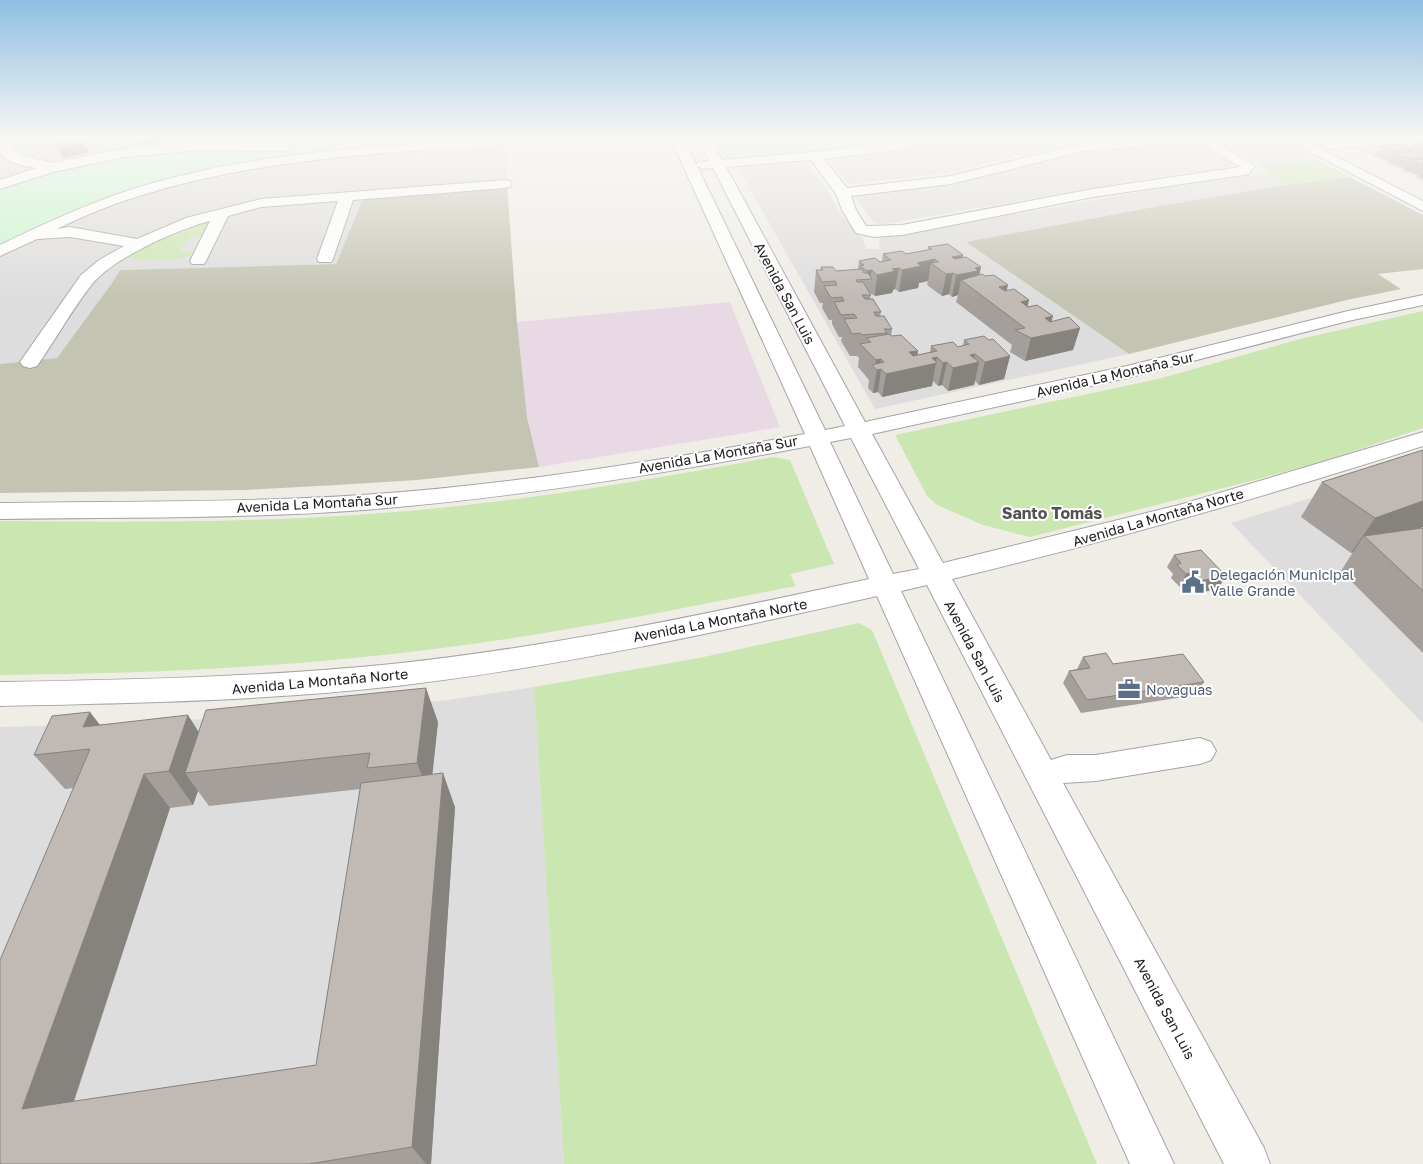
<svg xmlns="http://www.w3.org/2000/svg" width="1423" height="1164" viewBox="0 0 1423 1164" font-family="'Golos Text',sans-serif">
<style>
.residential{fill:#dedddd}
.industrial{fill:#e8d9e5}
.construction{fill:#c4c4b3}
.grass{fill:#cae6b1}
.park{fill:#c7f6cc}
.lines{fill:none;stroke-linecap:round;stroke-linejoin:round}
.minor-casing{stroke:#a4a4a4;stroke-width:2}
.minor{fill:#fff;fill-rule:evenodd}
.wall{fill:#a59f9b;fill-rule:evenodd}
.shaded-wall{fill:#86827e}
.building{fill:#c0b9b4;stroke:#86827e}
.labels{text-anchor:middle;dominant-baseline:central;stroke-width:4;stroke-linejoin:round;paint-order:stroke}
.street-label{font-size:14px;fill:#202020;stroke:#fff}
.service-label{font-size:14px;fill:#4e5e75;stroke:#fff;text-anchor:start}
.quarter-label{font-size:16px;font-weight:bold;fill:#535353;stroke:#fff}
</style>
<rect width="100%" height="100%" fill="#f0ede7"/>
<path class="residential" d="M0,137H390L289,144L234,143L99,153L62,161L0,179Z
M968,137H1152L1062,145L952,172L852,184L847,182L831,163L835,160L903,151Z
M1269,137L1278,139L1318,160L1257,164L1220,143L1223,140Z
M1332,137H1423V182Z
M1192,143L1199,144L1233,164L1231,167L1163,176L884,224L874,223L855,197L860,193L1072,153L1097,150Z
M506,148L507,185L364,196L336,264L120,270L112,283L57,358L0,364V256L19,244L90,215L142,196L196,181L255,169L339,157Z
M800,163L808,165L826,188L841,215L863,239L866,249H879L880,238L1185,184L1262,173L1287,185L1165,205L966,242L1129,354L875,409L739,170L744,167Z
M1423,463V724L1231,523Z
M534,687L564,1164H0V727L77,725L275,716L448,700Z"/>
<path class="industrial" d="M730,302L780,427L539,467L527,417L517,322Z"/>
<path class="construction" d="M1350,177L1423,215V269L1378,274L1401,289L1347,300L1129,354L966,242L1165,205L1287,185Z
M507,185L517,322L527,417L539,467L417,480L337,485L244,490L0,493V364L57,358L112,283L120,270L336,264L364,196Z"/>
<path class="grass" d="M1318,160L1350,177L1287,185L1262,173L1269,172L1257,164Z
M208,222L211,224L203,236L190,237L179,252H195C186,262 150,259 136,260L129,258C141,245 190,225 208,222Z
M1423,311V428L1324,461L1251,481L1030,537L983,525L937,505L927,496L895,435L1158,379L1300,339Z
M772,457L790,460L834,564L790,574L796,586C678,609 561,633 442,648C295,667 148,674 0,675V521C118,522 237,523 355,515C495,506 634,483 772,457Z
M859,623L872,630L1097,1164H564L534,687L699,658Z"/>
<path class="park" d="M714,137H925L836,152L731,159H726Z
M326,148L328,152C281,155 235,164 189,175C123,191 60,211 0,244V190C51,169 107,157 162,152C194,149 226,150 258,151C280,151 303,149 326,148Z"/>
<g class="lines">
<defs>
<path id="minor" d="M0,137H12L10,147L23,156L54,163L99,153L150,145L212,142L285,143L292,147L285,151L201,150L125,157L53,172L0,189V180L36,168C26,166 2,163 0,150C0,146 0,141 0,137Z
M526,137H607L601,141C428,151 214,150 57,229L70,227L137,239L186,218L261,199L505,180L510,181L512,184L510,187L505,188L353,200L333,259L331,262H319L317,259L338,201L261,207L228,216L206,261L204,264H192L190,261L210,221C178,229 114,258 93,283C72,309 56,339 37,366L30,368L23,366L20,362L81,275L99,260L124,246L70,237L37,239L0,256V245C45,223 89,203 136,188C262,149 396,145 526,137Z
M670,137H683L825,430L845,426L713,168L703,169L696,165L698,162L709,161L697,137H710L722,160L824,151L922,137H949L947,140L884,152L824,159L847,188L951,176L1084,143L1160,137H1221L1214,141L1255,166L1249,174L1244,175L1093,197L902,235L874,237L856,233L842,210L836,194L811,160L726,167L865,422L1127,366L1348,311L1423,295V305L1348,321L1127,378L872,434L943,563L1179,505L1423,432V446C1267,496 1111,541 952,579L1051,760L1067,755H1096L1200,738L1211,742L1216,751L1211,760L1200,764L1096,781L1063,783L1264,1148L1270,1164H1224L927,585L901,591L1174,1164H1130L877,596C718,632 558,667 396,686C265,701 132,703 0,706V682C131,680 262,677 392,664C552,647 712,613 869,579L810,446C663,474 514,498 364,510C243,519 121,517 0,519V503C121,501 241,503 362,495C510,485 658,461 805,434ZM1198,142L1240,167L1093,189L902,225L866,226L856,210L851,196L951,184L1084,151ZM851,438L919,569L893,574L830,442Z
M1282,137H1298L1423,201V211Z
M1384,137H1420L1421,139L1415,143L1330,149L1324,145L1330,141Z"/>
</defs>
<use href="#minor" class="minor-casing"/>
<use href="#minor" class="minor"/>
</g>
<path class="wall" d="M257,137H282L280,140L258,139Z
M54,143L89,152L64,158L59,153Z
M1423,143V179L1417,177L1418,175L1403,170L1404,168L1388,163L1389,161L1374,156L1379,146L1411,150L1414,144Z
M928,247L962,257L981,267L979,275L1007,291L1028,306L1052,321L1080,328L1073,350L1025,361L1010,352L1012,345L956,302L958,295L952,297L949,294L942,296L927,285L928,281L919,283L918,288L899,292L895,289L893,290L892,293L875,296L870,293L871,295L870,299L881,312L880,316L892,329L891,336L918,351L917,355L930,352L931,346L958,347L963,346L964,340L1010,356L1004,379L979,385L975,381L974,385L948,391L942,385L938,386L933,381L932,386L882,397L878,392L873,393L868,388L869,380L858,367L859,358L857,356H850L841,341L842,337H839L832,324V320H829L822,308L823,303H820L814,292L816,270H821V267L836,271L858,270L859,261L882,262L883,254H906L928,250Z
M1423,450V527L1419,529H1423V653L1341,571L1353,552L1351,553L1301,517L1322,482Z
M1174,555L1218,589L1192,594L1185,586L1180,587L1171,578L1173,574L1167,567Z
M1083,657L1113,664L1204,682L1196,695L1081,713L1063,683L1069,671L1077,669Z
M438,722L432,775L455,807L431,1164H0L73,788L65,789L34,755L100,725L199,732ZM360,789L316,1065L74,1102L170,808L193,805L198,791L209,806Z"/>
<path class="shaded-wall" d="M138,137H166L165,141L141,144Z
M84,143L89,152L64,158L59,148Z
M963,255L959,275L975,268L981,267L976,289L961,280L958,295L952,297L956,275L953,273L949,294L942,296L946,274L952,257Z
M935,259L934,266L931,263L928,281L919,283L918,288L899,292L902,270L917,263Z
M899,268L895,289L893,290L892,293L875,296L877,275L892,269Z
M872,270L870,279H866L867,271Z
M1008,285L1003,307L999,287Z
M1029,300L1024,322L1021,302Z
M1053,316L1048,335L1080,328L1073,350L1025,361L1031,338L1045,318Z
M918,351L915,368L932,358L937,357L932,386L882,397L886,374L909,352Z
M975,354L973,363L979,362L974,385L948,391L953,368L970,355Z
M1010,356L1004,379L979,385L985,362Z
M881,359L879,369H881L878,392L873,393L877,370L875,368L876,360Z
M947,362L942,385L938,386L943,363Z
M1423,501V527L1374,545L1364,536L1353,552L1351,553L1375,518Z
M1191,573L1185,586L1180,587L1186,574Z
M1226,576L1218,589L1192,594L1199,581Z
M426,688L438,722L430,797L417,763Z
M90,712L117,747L83,727Z
M188,715L210,750L185,773L198,791L193,805L169,771Z
M443,773L455,807L431,1164H426L412,1147Z
M144,774L170,808L63,1133L22,1109Z"/>
<path class="building" d="M79,138L84,143L59,148L54,143Z
M1423,143V148L1414,144Z
M1401,145L1412,150L1394,151L1379,146Z
M1415,152L1423,155V157L1408,158L1393,153Z
M1423,159V165L1408,160Z
M948,244L963,255L952,257L955,259L966,257L981,267L975,268L978,271L956,275L953,273L946,274L931,263L939,262L935,259L917,263L921,266L902,270L899,268L892,269L896,271L877,275L872,270L867,271L860,266L864,265L859,261L875,258L880,262L891,260L883,254L902,251L906,254L932,249L928,247Z
M821,267H833L836,271L862,269L864,273H868L872,279L856,280L857,282H863L871,295H862L865,299H873L881,312H874L876,316H884L892,329H884L887,333L862,335L860,333L852,334L844,319L857,318L854,314L841,315L834,302L844,301L842,297L831,298L824,286L837,285L835,281L822,282L816,270H823Z
M982,274L985,276L994,275L1008,285L999,287L1005,291L1014,289L1029,300L1021,302L1028,307L1037,305L1053,316L1045,318L1050,322L1069,317L1080,328L1031,338L1015,330L1025,328L961,280Z
M889,334L892,336L901,335L918,351L909,352L913,356L937,351L931,346L953,342L958,347L969,344L964,340L984,336L989,340L993,339L1010,356L985,362L975,354L970,355L979,362L953,368L947,362L943,363L937,357L932,358L937,363L886,374L881,369L877,370L872,365L884,362L881,359L876,360L860,344L871,342L866,338Z
M1423,450V501L1375,518L1322,482Z
M1422,528L1423,529V591L1364,536Z
M1201,550L1226,576L1199,581L1191,573L1186,574L1177,565L1181,563L1174,555Z
M1106,653L1113,664L1183,654L1204,682L1087,700L1069,671L1090,668L1083,657Z
M426,688L417,763L367,768L370,753L185,773L206,710Z
M90,712L83,727L188,715L169,771L144,774L22,1109L316,1065L361,783L443,773L412,1147L309,1164H0V960L90,749L34,755L52,716Z"/>
<linearGradient id="sky" x2="0" y2="1"><stop stop-color="#8fbfe2"/><stop offset="0.46" stop-color="#f8f7f4"/><stop offset="1" stop-color="#f8f7f4" stop-opacity="0"/></linearGradient>
<rect width="1423" height="300" fill="url(#sky)"/>
<defs>
<symbol id="civic-bare" viewBox="-9 -9 18 18"><path d="M-.6-6.5H3V-4.5H.6V-3L4-1V1h2V6H-6V1h2V-1L-.6-3ZM-1.2 2.5V6h2.4V2.5Z" fill="#5c6f8a" stroke="#fff" stroke-width="2.5" paint-order="stroke"/></symbol>
<symbol id="office-bare" viewBox="-9 -9 18 18"><path d="M-6-3h4V-5.5h4V-3h4V5H-6ZM-1-4.5V-3h2v-1.5ZM-6 0V1H6V0Z" fill="#5c6f8a" stroke="#fff" stroke-width="2.5" paint-order="stroke"/></symbol>
</defs>
<g fill-rule="evenodd">
<use href="#civic-bare" x="1177" y="566" width="32" height="32"/>
<use href="#office-bare" x="1113" y="673" width="32" height="32"/>
</g>
<g class="labels">
<g class="street-label">
<text transform="translate(785 293) rotate(62)">Avenida San Luis</text>
<text transform="translate(1115 374) rotate(-13)">Avenida La Montaña Sur</text>
<text transform="translate(718 454) rotate(-10)">Avenida La Montaña Sur</text>
<text transform="translate(317 503) rotate(-3)">Avenida La Montaña Sur</text>
<text transform="translate(1158 517) rotate(-16)">Avenida La Montaña Norte</text>
<text transform="translate(720 620) rotate(-11)">Avenida La Montaña Norte</text>
<text transform="translate(975 651) rotate(62)">Avenida San Luis</text>
<text transform="translate(320 681) rotate(-5)">Avenida La Montaña Norte</text>
<text transform="translate(1165 1008) rotate(62)">Avenida San Luis</text>
</g>
<g class="service-label">
<text x="1210" y="574">Delegación Municipal<tspan x="1210" dy="16">Valle Grande</tspan></text>
<text x="1146" y="689">Novaguas</text>
</g>
<g class="quarter-label">
<text x="1052" y="513">Santo Tomás</text>
</g>
</g>
</svg>
